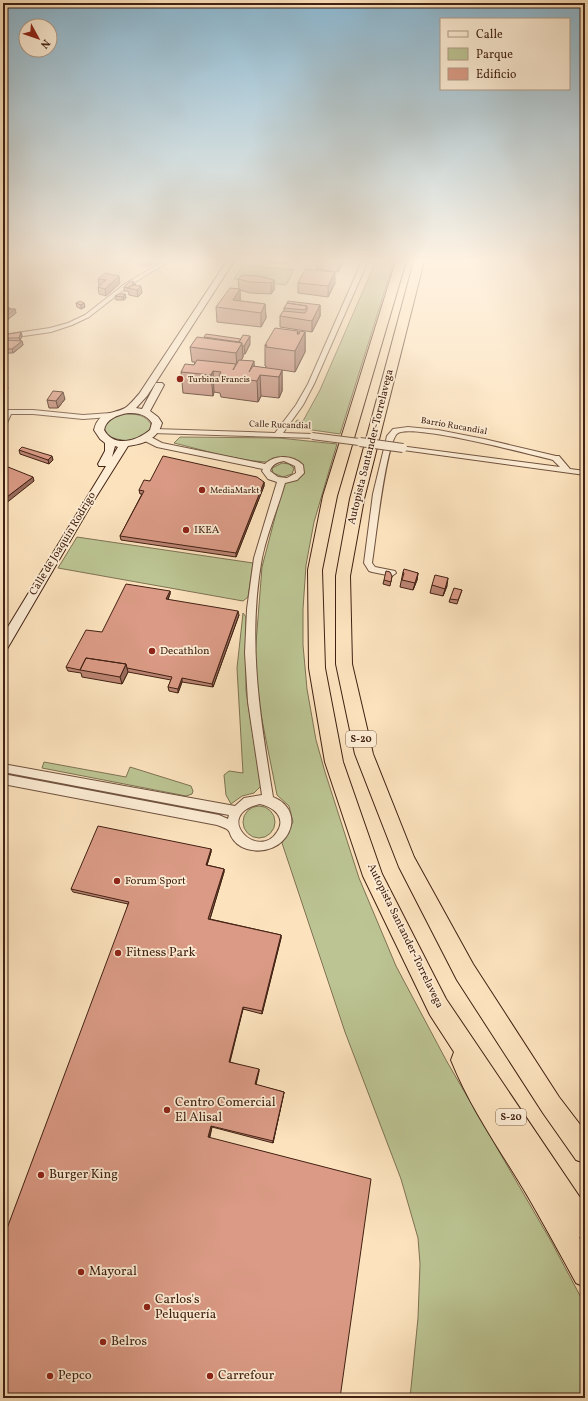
<svg xmlns="http://www.w3.org/2000/svg" width="588" height="1401" viewBox="0 0 588 1401" font-family="Vollkorn,serif">
<style>
.green{fill:#bcc493;stroke:#7f7253}
.lines{fill:none;stroke-linecap:round;stroke-linejoin:round}
.street-casing{stroke:#70523e;stroke-width:2}
.secondary-casing{stroke:#422113;stroke-width:2}
.highway-casing{stroke:#422113;stroke-width:2}
.street{fill:#fdedd5;fill-rule:evenodd}
.secondary{fill:#fdedd5;fill-rule:evenodd}
.highway{fill:#fce3be;fill-rule:evenodd}
.street-bridge-far1-casing{stroke:#70523e;stroke-width:8;stroke-linecap:butt}
.street-bridge-casing{stroke:#70523e;stroke-width:10;stroke-linecap:butt}
.street-bridge-far1{stroke:#fdedd5;stroke-width:6}
.street-bridge{stroke:#fdedd5;stroke-width:8}
.wall{fill:#bb8472;stroke:#422113}
.shaded-wall{fill:#996c5d;stroke:#422113}
.building{fill:#da9a85;stroke:#422113}
.poi-dot{fill:#8f2418;stroke:#fdedd5;stroke-width:1.5}
.labels{text-anchor:middle;dominant-baseline:central;stroke-width:3.5;stroke-linejoin:round;paint-order:stroke}
.far-poi-label{font-size:9px;fill:#422113;stroke:#fdedd5;text-anchor:start}
.far-street-label{font-size:9px;fill:#422113;stroke:#fdedd5}
.shield{fill:#fdedd5;stroke:#7a5e4d;stroke-width:1}
.shield-label{font-size:10px;font-weight:bold;fill:#422113}
.street-label{font-size:11px;fill:#422113;stroke:#fdedd5}
.poi-label{font-size:11px;fill:#422113;stroke:#fdedd5;text-anchor:start}
.near-poi-label{font-size:13px;fill:#422113;stroke:#fdedd5;text-anchor:start}
</style>
<rect width="100%" height="100%" fill="#fce3be"/>
<filter id="stains"><feTurbulence type="fractalNoise" baseFrequency=".005" numOctaves="4"/><feColorMatrix values="0 0 0 0 .2 0 0 0 0 .09 0 0 0 0 .02 0 0 0 .5 -.17"/></filter>
<radialGradient id="worn" r=".72"><stop offset=".6" stop-color="#630" stop-opacity="0"/><stop offset="1" stop-color="#630" stop-opacity=".3"/></radialGradient>
<path class="green" d="M376,261H394L340,434L292,427L297,420L303,421L320,390Z
M243,265L294,270L286,285L234,279Z
M127,414C137,414 145,415 151,424C150,444 119,443 107,435L104,427C109,418 117,416 127,414Z
M180,437L279,438L337,444L314,522L306,565L303,609V645L307,689L316,740L325,772L359,878L396,966L446,1060L551,1241L585,1305V1398H410L418,1318L420,1264L418,1238L401,1179L345,1032L282,843L293,822L289,806L277,795L260,710L255,656L262,567L284,483L303,472L300,462C282,453 280,464 265,462C234,460 203,450 174,443Z
M282,463L289,464L294,468L292,474L283,477L273,473L272,468Z
M77,537L253,563L248,597L243,601L58,568Z
M243,613L246,617V691L261,786L254,793L242,796L231,804L226,795L224,775L229,771L243,773L237,668Z
M44,762L126,777L130,767L191,786L193,791L192,794L186,796L42,768Z
M243 822a16 16 0 1 1 32 0a16 16 0 1 1-32 0Z"/>
<g class="lines">
<defs>
<path id="street" d="M164,261H170L130,285L89,317L72,325L51,332L3,339V335L50,328L68,323L85,315L126,283Z
M362,261H368L314,384L303,405L283,433L312,434L316,436L315,438L152,433V429H155L275,433L296,405L308,384Z
M3,410H33L83,415L111,413L115,415L111,417L83,419L33,414H11L6,425H3Z
M408,427L438,430L484,439L556,456H559L570,469L585,471V475L403,450H400V446L560,467L553,460C529,454 415,424 398,433C386,439 375,545 372,563L375,567L395,571L396,573L392,576L372,572L369,571L364,563L373,494L387,436L393,429Z
M143,436H149L162,443L265,464C275,454 293,455 303,465L304,473L297,480L285,483C278,508 267,533 262,558C247,640 260,717 273,797C310,812 286,860 247,849C240,847 234,842 231,836C230,834 230,832 228,830C226,828 220,826 217,825L3,784V774L219,815L228,819L229,815L3,772V764L235,806L244,798L262,795L248,702L245,653L247,609L254,558L277,482L268,479L262,471L263,469L157,447L143,440ZM284,461L295,466L296,473L287,478L278,477L270,471C272,464 278,462 284,461ZM260,804C273,807 287,817 277,832C258,862 211,815 260,804Z"/>
<path id="secondary" d="M227,261H234L147,396L136,408L142,409L156,383H162L164,385L150,411L158,417L162,423C158,439 144,444 128,446L91,505L7,649L3,651V635L106,466H99L98,464L105,451V443L100,439L94,430C99,410 112,415 125,408C130,405 135,398 139,394ZM128,413C138,413 146,414 152,423L150,430C137,441 114,448 104,430C106,419 117,415 128,413ZM115,446L118,447L112,457Z"/>
<path id="highway" d="M396,261H406L337,496L322,570L325,668L343,762L382,874L446,999L585,1205V1240L579,1237L585,1248V1287L576,1283C560,1254 544,1224 527,1195C501,1151 470,1108 451,1060L454,1052L430,1015L363,876L325,762L309,668L308,570L323,496Z
M414,261H424L364,499L350,576L352,664L373,754L414,857L473,964L559,1097L585,1131V1163L576,1160L543,1113L457,980L399,867L355,754L336,664V576L350,499Z"/>
</defs>
<use href="#street" class="street-casing"/>
<use href="#secondary" class="secondary-casing"/>
<use href="#highway" class="highway-casing"/>
<use href="#street" class="street"/>
<use href="#secondary" class="secondary"/>
<use href="#highway" class="highway"/>
<defs>
<path id="street-bridge-far1" d="M312,436L367,443"/>
<path id="street-bridge" d="M360,442L403,448"/>
</defs>
<use href="#street-bridge-far1" class="street-bridge-far1-casing"/>
<use href="#street-bridge" class="street-bridge-casing"/>
<use href="#street-bridge-far1" class="street-bridge-far1"/>
<use href="#street-bridge" class="street-bridge"/>
</g>
<path class="wall" d="M139,261H152V264L150,266L139,265Z
M267,261H290L287,264L267,262Z
M308,261H342V264L338,272L316,269V262Z
M98,279L120,283L106,296L99,294L98,287L99,286Z
M238,279L274,280V290L271,294L250,293L240,290V301L265,304L266,318L261,327L217,322L216,307L239,289Z
M298,283H335L328,297L298,293Z
M134,284L136,285L142,293L138,297L129,295L128,291H124V287Z
M125,294L126,298L124,300H116L115,296Z
M76,303H84L85,307L81,309L77,307Z
M320,305V316L312,332L280,327V316L284,311V308Z
M3,308H10L11,309H15L16,313L7,320L4,319L3,318L4,319L3,320Z
M298,331V334L305,332V352L295,372L282,370V391L279,398L261,396L258,402L221,397L220,393L214,392L213,396L183,393L181,372L194,365L195,362H192L190,347L204,338L250,344L245,354H243V357L241,360L254,367L266,368V366H265V345Z
M3,335H22L20,341H22L23,345L13,353H3Z
M65,399L58,408H49L47,400Z
M19,450L53,460L49,464L20,454Z
M150,481L264,482V486L236,557L121,540L120,536L142,494H140L139,490Z
M403,572L418,573L417,580L413,590L400,587Z
M392,576L390,586L383,584L384,580Z
M432,585L447,586L443,596L430,593Z
M462,590L457,604L449,602L450,599Z
M170,591V594L168,600L239,615L213,687L182,682L178,693L169,691L168,687L171,680L128,672L122,684L82,677L81,673L68,671L66,667L102,632Z
M211,849V852L207,865L224,869V872L210,919L281,935V938L262,1014L243,1009L230,1062L259,1071L256,1085L284,1092L273,1143L212,1127L210,1137L3,1398L128,904L73,892L71,889Z"/>
<path class="shaded-wall" d="M151,261H152V264L150,266L149,263Z
M338,261H342V264L338,272Z
M335,272V283L328,297V286Z
M119,276L120,283L106,296L105,289Z
M274,280V290L271,294V283Z
M141,286L142,293L138,297L137,290Z
M240,289V303L233,300Z
M125,294L126,298L124,300L123,297Z
M7,300L8,304L5,307L4,303Z
M84,303L85,307L81,309V305Z
M265,304L266,318L261,327V313Z
M320,305V316L312,332V321Z
M10,308L11,312L3,316V314Z
M15,309L16,313L7,320L6,316Z
M298,331V345L305,332V352L295,372V351L297,334Z
M21,332L22,335L20,341L19,338Z
M250,336V344L245,354L244,346Z
M22,341L23,345L13,353L12,349Z
M242,342L243,357L237,368L236,353Z
M254,361L255,380L249,372Z
M282,370V391L279,398V377Z
M213,371L214,392L213,396L211,375Z
M260,375L261,396L258,402L257,381Z
M5,380L8,388L3,395V384Z
M63,392L65,399L58,408L56,401Z
M4,394L6,401L3,407V395Z
M52,456L53,460L49,464L48,460Z
M33,477L34,481L5,504L3,500Z
M264,482V486L236,557V553Z
M418,573L417,580L413,590L415,583Z
M448,578L447,586L443,596L445,589Z
M170,591V594L166,603V599Z
M238,611L239,615L213,687L212,684Z
M126,664L128,672L122,684L120,677Z
M182,678V682L178,693V689Z
M211,849V852L206,868V865Z
M224,869V872L209,922L208,919Z
M281,935V938L262,1014V1011Z
M243,1007V1009L229,1064V1062Z
M259,1069V1071L255,1086V1084Z
M284,1092V1093L273,1143V1141Z
M211,1126L212,1127L209,1138L208,1137Z"/>
<path class="building" d="M139,261H151L149,263Z
M305,269L335,272L328,286L298,283Z
M105,273L119,276L105,289L98,287L106,280L98,279Z
M242,275L259,276L274,280L271,283L250,282L238,279Z
M130,281L134,282L132,284H136L135,285H133L128,288L124,287Z
M133,285L141,286L137,290L127,288Z
M230,288L240,289L233,300L265,304L261,313L216,307Z
M119,294H125L123,297L115,296Z
M3,299L7,300L4,303H3Z
M80,301L84,303L81,305L76,303Z
M288,301L320,305L312,321L280,316L283,311L305,313L307,310V306L287,303Z
M287,303L307,306L305,310L284,308Z
M3,308H10L3,314Z
M12,309H15L6,316H3Z
M275,328L298,331L297,334H299L300,331L305,332L295,351L266,347L267,345H265Z
M21,332L19,338H3V335Z
M206,334L241,339L239,342L204,337Z
M243,335L250,336L244,346H242V343L239,342Z
M197,337L242,343L236,353L190,347Z
M3,340L22,341L12,349H3Z
M197,360L236,364L233,370L239,360L254,361L249,372L253,366L282,370L279,377L260,375L257,381L219,376L221,372L213,371L211,375L181,372L185,364L194,365Z
M53,391L63,392L56,401L47,400Z
M22,447L52,456L48,460L19,450Z
M163,456L257,477L264,482L236,553L120,536L144,491L139,490L144,480L150,481Z
M3,465L33,477L3,500Z
M404,569L418,573L415,583L402,580L404,573L403,572Z
M386,571L390,572L392,576L391,582L384,580Z
M435,575L448,578L445,589L432,585Z
M126,584L170,591L166,599L238,611L212,684L182,678L178,689L168,687L172,677L127,668L126,664L86,658L80,670L66,667L86,630L102,632Z
M454,588L462,590L458,600L450,599Z
M86,658L126,664L120,677L80,670Z
M98,826L211,849L206,865L224,869L208,919L281,935L262,1011L243,1007L229,1062L259,1069L255,1084L284,1092L273,1141L211,1126L208,1137L371,1179L340,1398H3V1239L129,902L71,889Z"/>
<linearGradient id="sky" x2="0" y2="1"><stop stop-color="#8bb8d2"/><stop offset="0.57" stop-color="#fef2e2"/><stop offset="1" stop-color="#fef2e2" stop-opacity="0"/></linearGradient>
<rect width="588" height="457" fill="url(#sky)"/>
<g class="poi-dot">
<circle cx="180" cy="379" r="4"/>
<circle cx="202" cy="490" r="4"/>
<circle cx="186" cy="530" r="4"/>
<circle cx="152" cy="651" r="4"/>
<circle cx="117" cy="881" r="4"/>
<circle cx="118" cy="953" r="4"/>
<circle cx="167" cy="1110" r="4"/>
<circle cx="41" cy="1175" r="4"/>
<circle cx="81" cy="1272" r="4"/>
<circle cx="147" cy="1307" r="4"/>
<circle cx="103" cy="1342" r="4"/>
<circle cx="50" cy="1376" r="4"/>
<circle cx="210" cy="1376" r="4"/>
</g>
<g class="labels">
<g class="far-poi-label">
<text x="188" y="379">Turbina Francis</text>
<text x="210" y="490">MediaMarkt</text>
</g>
<g class="far-street-label">
<text transform="translate(280 425) rotate(2)">Calle Rucandial</text>
<text transform="translate(454 426) rotate(10)">Barrio Rucandial</text>
</g>
<g class="shield">
<rect x="346" y="731" width="30" height="16" rx="3"/>
<rect x="496" y="1109" width="30" height="16" rx="3"/>
</g>
<g class="shield-label">
<text x="361" y="739">S-20</text>
<text x="511" y="1117">S-20</text>
</g>
<g class="street-label">
<text transform="translate(371 447) rotate(-76)">Autopista Santander-Torrelavega</text>
<text transform="translate(63 544) rotate(-59)">Calle de Joaquín Rodrigo</text>
<text transform="translate(405 936) rotate(64)">Autopista Santander-Torrelavega</text>
</g>
<g class="poi-label">
<text x="194" y="530">IKEA</text>
<text x="160" y="651">Decathlon</text>
<text x="125" y="881">Forum Sport</text>
</g>
<g class="near-poi-label">
<text x="126" y="953">Fitness Park</text>
<text x="175" y="1103">Centro Comercial<tspan x="175" dy="15">El Alisal</tspan></text>
<text x="49" y="1175">Burger King</text>
<text x="89" y="1272">Mayoral</text>
<text x="155" y="1300">Carlos's<tspan x="155" dy="15">Peluquería</tspan></text>
<text x="111" y="1342">Belros</text>
<text x="58" y="1376">Pepco</text>
<text x="218" y="1376">Carrefour</text>
</g>
</g>
<rect width="588" height="1401" fill="none" stroke="#fce3be" stroke-width="16"/>
<rect x="4" y="4" width="580" height="1393" fill="none" stroke="#422113" stroke-width="2"/>
<rect x="8" y="8" width="572" height="1385" fill="none" stroke="#422113"/>
<rect x="440" y="18" width="130" height="72" fill="#fdedd5" stroke="#b29b87"/>
<rect x="448" y="31" width="20" height="6" fill="#fdedd5" stroke="#b29b87"/>
<text x="476" y="38" font-size="12" fill="#422113">Calle</text>
<rect x="448" y="48" width="20" height="12" fill="#bcc493" stroke="#b29b87"/>
<text x="476" y="58" font-size="12" fill="#422113">Parque</text>
<rect x="448" y="68" width="20" height="12" fill="#da9a85" stroke="#b29b87"/>
<text x="476" y="78" font-size="12" fill="#422113">Edificio</text>
<g transform="translate(38 38) rotate(130)"><circle r="19" fill="#fdedd5" stroke="#b29b87"/>
<path d="M0-3L7 15L0 10L-7 15Z" fill="#8f2418"/>
<text y="-6" font-size="11" font-weight="bold" text-anchor="middle" fill="#422113">N</text>
</g>
<rect width="100%" height="100%" filter="url(#stains)"/>
<rect width="100%" height="100%" fill="url(#worn)"/>
</svg>
